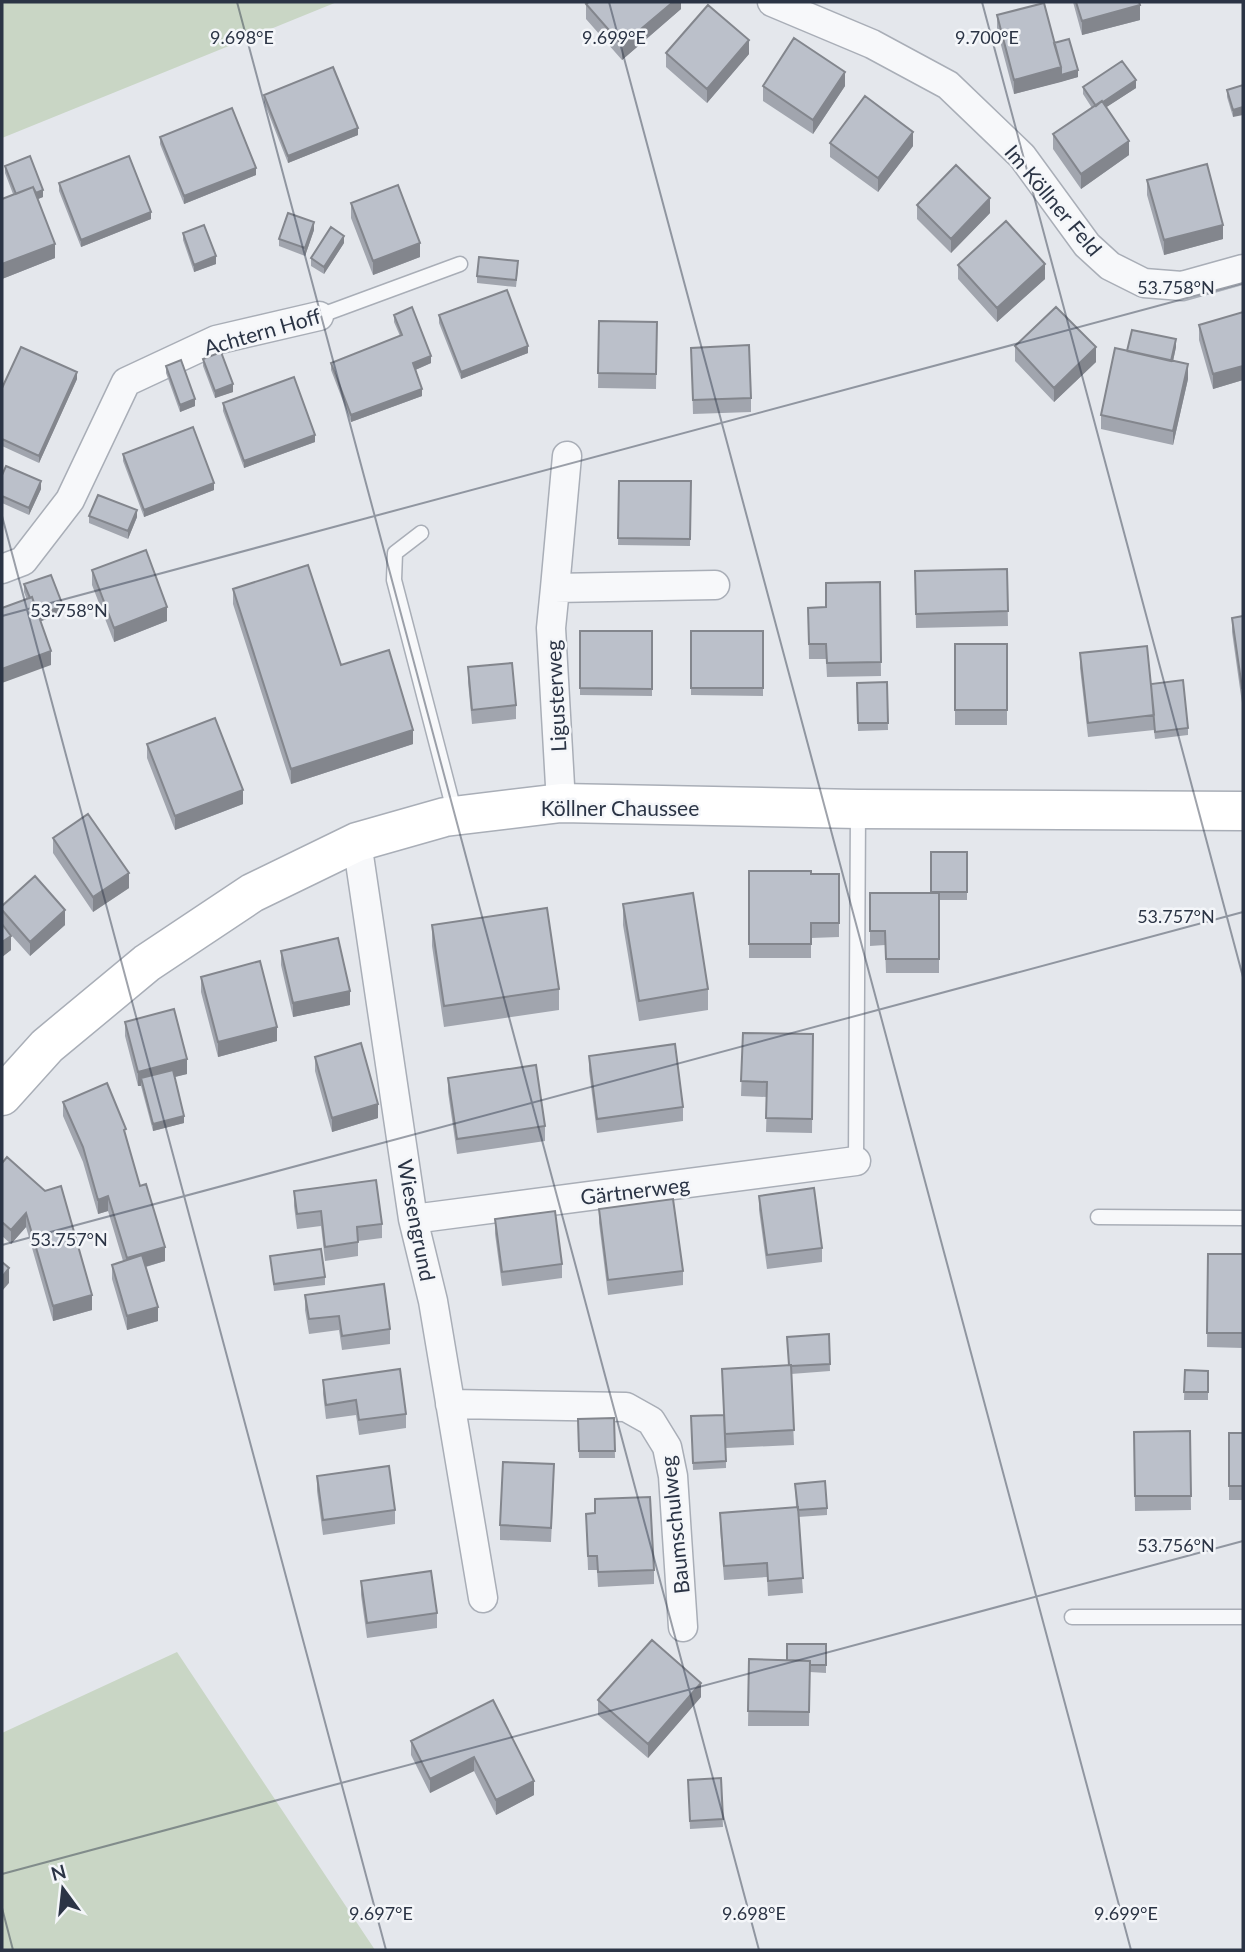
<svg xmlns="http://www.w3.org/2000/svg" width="1245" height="1952" viewBox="0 0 1245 1952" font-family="Lato,sans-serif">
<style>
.green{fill:#c9d6c5}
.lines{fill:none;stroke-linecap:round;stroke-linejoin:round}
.lane-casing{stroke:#a9aeb7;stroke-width:17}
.street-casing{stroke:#a9aeb7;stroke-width:31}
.secondary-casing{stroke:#a9aeb7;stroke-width:41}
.lane{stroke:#f7f8fa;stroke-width:14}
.street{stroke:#f7f8fa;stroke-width:28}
.secondary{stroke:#fff;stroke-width:38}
.wall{fill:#a1a5ae}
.shaded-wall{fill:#83868d}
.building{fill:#bbc0ca;stroke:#83868d;stroke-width:2}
.ticks{fill:none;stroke:#2b3445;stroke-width:2;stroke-opacity:0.45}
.labels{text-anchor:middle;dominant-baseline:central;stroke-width:5;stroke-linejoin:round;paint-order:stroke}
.street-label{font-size:21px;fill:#2b3445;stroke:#f4f6f9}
.ticks-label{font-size:18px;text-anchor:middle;fill:#2b3445;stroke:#f4f6f9;stroke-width:5;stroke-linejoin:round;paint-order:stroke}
</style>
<rect width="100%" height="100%" fill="#e4e7ec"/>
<path class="green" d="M2,2H337L2,138Z
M177,1652L375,1950H2V1733Z"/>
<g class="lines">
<defs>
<path id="lane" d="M319,316L460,264
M421,533L395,553L394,580L455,814
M856,1161L858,810
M1098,1217L1243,1218
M1072,1617H1243"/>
<path id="street" d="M772,2L872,44L948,85L1022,156L1087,245L1110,266L1144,283L1182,286L1243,269
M2,569L23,561L70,500L126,382L216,340L319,316
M555,588L567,456
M561,803L551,628L555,588L715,585
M357,842L413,1219L433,1301L483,1598
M413,1219L856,1161
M450,1404L626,1407L651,1421L667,1447L673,1476L683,1627"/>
<path id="secondary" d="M2,1096L47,1046L147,963L252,893L357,842L445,817L561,803L858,809L1243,811"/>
</defs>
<use href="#lane" class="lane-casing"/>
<use href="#street" class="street-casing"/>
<use href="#secondary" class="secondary-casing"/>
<use href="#lane" class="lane"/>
<use href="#street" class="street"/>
<use href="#secondary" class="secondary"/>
</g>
<path class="wall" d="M681,2V9L622,60L586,19V4Z
M1073,2H1139L1140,20L1082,35Z
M997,15L1054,43L1078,77L1014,94L997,30Z
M666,53L749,54L707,103L666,67Z
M1243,85L1233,117L1227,97V90Z
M763,86H845L813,134L763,101Z
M1083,87L1136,88L1106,107L1129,155L1081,189L1053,149V134L1092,108L1083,94Z
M264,95L358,135L288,163L264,102Z
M160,137L256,175L184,204L160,144Z
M830,143L913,146L878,192L830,157Z
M5,166L43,197L38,199L55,258L2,279V199L13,194L5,173Z
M1147,180L1223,239L1164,255L1147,195Z
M59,183L151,219L81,247L59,191Z
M351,203L420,257L373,275L351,218Z
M917,205L990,213L951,253L917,219Z
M314,230L305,256L279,246V239Z
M183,233L216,264L194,272L183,240Z
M344,243L324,274L311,266V258Z
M958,265L1045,279L997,322L958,279Z
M518,268L516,287L477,283V276Z
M1243,312V380L1213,389L1199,340V325Z
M394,315L431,363L415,370L422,396L351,422L331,370V363L400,336L394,322Z
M439,315L528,353L461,379L439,323Z
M599,321L657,322L656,389L598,388Z
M1015,346L1096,362L1054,402L1015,361Z
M1176,347L1173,361L1188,379L1173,445L1101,429V415L1127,351Z
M691,348L751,398V412L693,414Z
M203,359L233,392L215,398L203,366Z
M166,366L195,406L180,412L166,373Z
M77,379L39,463L2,446V388Z
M223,403L315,442L244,468L223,411Z
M123,454L214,490L144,517L123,461Z
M2,475L41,489L29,515L2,503Z
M619,481H691L690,546L618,545Z
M89,516L137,517L128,539L89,523Z
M1007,569L1008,626L916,628L915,571Z
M92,570L167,621L114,642L92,585Z
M880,582L881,676L827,677L826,659H809L808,608L826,607Z
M24,584L63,613L41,621L51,665L24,592Z
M233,589L341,665L413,744L291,784L233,604Z
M1243,616V702L1242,703L1232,632V618Z
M580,631H652V696L580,695Z
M691,631H763V696L691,695Z
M955,644H1007V725H955Z
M1080,653L1151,684L1188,728V735L1155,739L1154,730L1088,737L1080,668Z
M468,667L516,705V719L472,724L468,682Z
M887,682L888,730L858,731L857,683Z
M147,744L243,804L175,830L147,758Z
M53,838L129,888L93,912L53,853Z
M967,852V900H939V973H886L885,945L870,946V893H931Z
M749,871L839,874V937L811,938V958H749Z
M623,904L708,989V1010L639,1021L623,925Z
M2,906L65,925L30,956L4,927L11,950L2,957Z
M432,925L559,989V1010L444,1027L432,946Z
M281,951L350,1005L293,1017L281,965Z
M201,977L277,1041L218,1057L201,992Z
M125,1022L187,1074L174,1077L184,1123L153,1131L141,1086H138L125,1036Z
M743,1033L813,1034L812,1133L766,1132L767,1097L741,1096Z
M589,1056L683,1107V1121L597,1133L589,1071Z
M315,1057L378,1118L332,1132L315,1071Z
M448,1078L545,1126V1141L457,1154L448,1092Z
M63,1102L126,1138L140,1186L165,1261L146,1267L158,1321L127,1330L112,1279V1265L123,1261L108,1211L98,1214L83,1162L63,1116Z
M2,1163L92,1310L53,1321L26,1227L11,1244L2,1236Z
M294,1191L382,1224V1238L358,1241V1256L325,1261L321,1226L297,1229L294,1206Z
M759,1196L822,1248V1262L767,1269L759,1210Z
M599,1209L683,1271V1285L608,1295L599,1223Z
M495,1219L562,1264V1278L502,1286L495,1234Z
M1208,1254H1243V1348L1207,1347Z
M270,1256L325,1277V1285L274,1291Z
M305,1295L390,1329V1344L342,1350L339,1330L309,1334L305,1310Z
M829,1334L830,1371L791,1374L794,1445L726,1448V1468L693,1470L691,1416L724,1415L722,1369L788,1365Z
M1185,1370L1208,1371V1400H1184Z
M323,1380L406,1414V1428L359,1435L356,1415L326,1419L323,1394Z
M614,1418L615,1458H579L578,1419Z
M1190,1431L1191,1510L1135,1511L1134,1432Z
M1229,1433H1243V1500H1229Z
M317,1476L395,1510V1524L323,1535L317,1491Z
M554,1479L551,1542L500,1540V1525Z
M795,1484L827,1508V1515L798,1517L803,1593L768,1596L767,1577L724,1580L720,1527V1513L796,1507Z
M586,1514L654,1570V1584L598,1587L597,1570H588Z
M361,1581L437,1613V1628L367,1638L361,1595Z
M826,1644V1673L810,1672L809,1726H748L749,1659L787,1660Z
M701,1697L648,1758L598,1715V1700Z
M493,1700L534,1795L496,1815L474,1771L430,1793L411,1755V1741Z
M721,1778L723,1827L690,1829L688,1780Z"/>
<path class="shaded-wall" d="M673,2H681V9L622,60V45Z
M1140,5V20L1082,35V21Z
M749,40V54L707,103V89Z
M1061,67V82L1014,94V80Z
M1078,70V77L1061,82V75Z
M845,72V86L813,134V120Z
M1136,80V88L1096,114V107Z
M1243,107V115L1233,117V110Z
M358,128V135L288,163V156Z
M913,132V146L878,192V178Z
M1129,141V155L1081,189V174Z
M256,168V175L184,204V196Z
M43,190V197L18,207V200Z
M990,198V213L951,253V239Z
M151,212V219L81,247V240Z
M314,222V230L305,256V248Z
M1223,225V239L1164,255V240Z
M344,236V243L324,274V267Z
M420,243V257L373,275V261Z
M55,244V258L2,279V264Z
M216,256V264L194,272V265Z
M1045,264V279L997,322V308Z
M1176,339V347L1170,375V367Z
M528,346V353L461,379V372Z
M1096,347V362L1054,402V388Z
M431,356V363L413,371V363Z
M1188,364V379L1173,445V431Z
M1243,366V380L1213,389V374Z
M77,372V379L39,463V456Z
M233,384V392L215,398V391Z
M422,389V396L351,422V415Z
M195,399V406L180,412V405Z
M315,435V442L244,468V461Z
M41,481V489L29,515V508Z
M214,483V490L144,517V510Z
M137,510V517L128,539V531Z
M63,606V613L36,623V616Z
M167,607V621L114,642V628Z
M51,651V665L2,683V669Z
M413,730V744L291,784V769Z
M243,790V804L175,830V816Z
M129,873V888L93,912V897Z
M65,910V925L30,956V942Z
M11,936V950L2,957V942Z
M350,991V1005L293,1017V1003Z
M277,1027V1041L218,1057V1042Z
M187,1059V1074L143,1085L141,1078V1086H138V1072Z
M378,1104V1118L332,1132V1118Z
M184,1116V1123L153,1131V1124Z
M108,1196V1211L98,1214V1200Z
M26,1213V1227L11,1244V1230Z
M165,1247V1261L127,1272V1258Z
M9,1268V1283L2,1291V1277Z
M92,1295V1310L53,1321V1306Z
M158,1307V1321L127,1330V1316Z
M701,1683V1697L648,1758V1744Z
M474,1757V1771L430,1793V1779Z
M534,1781V1795L496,1815V1800Z"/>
<path class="building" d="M589,2H673L622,45L586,4Z
M1076,2H1139L1140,5L1082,21Z
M1044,3L1061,67L1014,80L997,15Z
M708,5L749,40L707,89L666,53Z
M794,38L845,72L813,120L763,86Z
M1069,39L1078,70L1061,75V67L1054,43Z
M1122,61L1136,80L1103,102L1102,101L1096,106L1083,87Z
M333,67L358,128L288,156L264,95Z
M1243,85V107L1233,110L1227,90Z
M865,96L913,132L878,178L830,143Z
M1102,101L1129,141L1081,174L1053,134Z
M232,108L256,168L184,196L160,137Z
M30,156L43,190L36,193L33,187L16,194L5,166Z
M129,156L151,212L81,240L59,183Z
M1207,164L1223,225L1164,240L1147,180Z
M956,165L990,198L951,239L917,205Z
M398,185L420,243L373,261L351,203Z
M33,187L55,244L2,264V199Z
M288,213L314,222L305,248L279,239Z
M1006,221L1045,264L997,308L958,265Z
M204,225L216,256L194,265L183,233Z
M331,227L344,236L324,267L311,258Z
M479,257L518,261L516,280L477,276Z
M507,290L528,346L461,372L439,315Z
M412,307L431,356L413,363L422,389L351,415L331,363L402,335L394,315Z
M1056,307L1096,347L1054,388L1015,346Z
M1243,312V366L1213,374L1199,325Z
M599,321L657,322L656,374L598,373Z
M1132,330L1176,339L1171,361L1127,351Z
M749,345L751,398L693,400L691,348Z
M21,347L77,372L39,456L2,439V388Z
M1115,348L1188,364L1173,431L1101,415Z
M221,352L233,384L215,391L203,359Z
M181,360L195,399L180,405L166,366Z
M294,377L315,435L244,461L223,403Z
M193,427L214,483L144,510L123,454Z
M6,466L41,481L29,508L2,496V475Z
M619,481H691L690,539L618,538Z
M98,495L137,510L128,531L89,516Z
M146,550L167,607L114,628L92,570Z
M308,565L341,665L389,650L413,730L291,769L233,589Z
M1007,569L1008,611L916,614L915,571Z
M51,575L63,606L38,615L32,597L30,598L24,584Z
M880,582L881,662L827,663L826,644H809L808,608L826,607V583Z
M32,597L51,651L2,669V608Z
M1243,616V688H1242L1232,618Z
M580,631H652V689L580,688Z
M691,631H763V688H691Z
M955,644H1007V710H955Z
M1147,646L1154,715L1088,723L1080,653Z
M512,663L516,705L472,710L468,667Z
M1183,680L1188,728L1155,732L1151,684Z
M887,682L888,723H858L857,683Z
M215,718L243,790L175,816L147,744Z
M88,814L129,873L93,897L53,838Z
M931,852H967V892H931Z
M749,871H811V874H839V923H811V944H749Z
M35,876L65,910L30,942L2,910V906Z
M693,893L708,989L639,1001L623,904Z
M870,893H939V959H886L885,931H870Z
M547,908L559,989L444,1006L432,925Z
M2,924L11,936L2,942Z
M338,938L350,991L293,1003L281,951Z
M260,961L277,1027L218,1042L201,977Z
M174,1009L187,1059L138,1072L125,1022Z
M743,1033L813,1034L812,1119L766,1118L767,1082L741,1081Z
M361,1043L378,1104L332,1118L315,1057Z
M675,1044L683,1107L597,1119L589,1056Z
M536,1065L545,1126L457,1139L448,1078Z
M173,1070L184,1116L153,1124L141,1078Z
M107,1083L126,1129L124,1130L140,1186L146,1184L165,1247L127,1258L108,1196L98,1200L83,1147L63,1102Z
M7,1157L45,1191L61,1186L92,1295L53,1306L26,1213L11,1230L2,1222V1163Z
M376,1180L382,1224L357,1227L358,1242L325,1247L321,1211L297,1214L294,1191Z
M814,1188L822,1248L767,1255L759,1196Z
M673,1199L683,1271L608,1280L599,1209Z
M555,1211L562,1264L502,1272L495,1219Z
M321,1249L325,1277L274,1284L270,1256Z
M1208,1254H1243V1333H1207Z
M142,1255L158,1307L127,1316L112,1265Z
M2,1262L9,1268L2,1277Z
M384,1284L390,1329L342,1336L339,1316L309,1319L305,1295Z
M829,1334L830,1364L791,1366V1365H789L787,1337Z
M791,1365L794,1430L725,1434L722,1369Z
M400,1369L406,1414L359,1420L356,1400L326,1405L323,1380Z
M1185,1370L1208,1371V1392H1184Z
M724,1415L726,1461L693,1463L691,1416Z
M614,1418L615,1451H579L578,1419Z
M1190,1431L1191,1496H1135L1134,1432Z
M1229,1433H1243V1486H1229Z
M503,1462L554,1464L551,1528L500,1525Z
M389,1466L395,1510L323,1520L317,1476Z
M825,1481L827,1508L798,1510L795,1484Z
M650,1497L654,1570L598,1572L597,1556H588L586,1514L595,1513V1499Z
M798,1507L803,1578L768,1581L767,1563L724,1566L720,1513Z
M431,1571L437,1613L367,1623L361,1581Z
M652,1640L701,1683L648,1744L598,1700Z
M787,1644H826V1665H810V1661L787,1660Z
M749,1659L810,1661L809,1712L748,1711Z
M493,1700L534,1781L496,1800L474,1757L430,1779L411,1741Z
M721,1778L723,1819L690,1821L688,1780Z"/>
<path class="ticks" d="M237,2L759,1950M609,2L1131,1950M982,2L1243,977M2,516L386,1950M2,616L1243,283M2,1245L1243,912M2,1874L1243,1541M2,1908L13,1950"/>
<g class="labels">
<g class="street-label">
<text transform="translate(1054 200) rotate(50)">Im Köllner Feld</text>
<text transform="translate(262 331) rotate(-16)">Achtern Hoff</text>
<text transform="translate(555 696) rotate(-93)">Ligusterweg</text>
<text x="620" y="807">Köllner Chaussee</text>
<text transform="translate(635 1190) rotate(-7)">Gärtnerweg</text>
<text transform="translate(417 1220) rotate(79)">Wiesengrund</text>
<text transform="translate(674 1525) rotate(-96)">Baumschulweg</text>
</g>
</g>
<g class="ticks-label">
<text x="242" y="44">9.698°E</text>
<text x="614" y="44">9.699°E</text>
<text x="987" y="44">9.700°E</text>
<text x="1176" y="294">53.758°N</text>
<text x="69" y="617">53.758°N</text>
<text x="1176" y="923">53.757°N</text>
<text x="69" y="1246">53.757°N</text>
<text x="1176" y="1552">53.756°N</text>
<text x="381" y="1920">9.697°E</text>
<text x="754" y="1920">9.698°E</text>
<text x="1126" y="1920">9.699°E</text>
</g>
<rect width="1245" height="1952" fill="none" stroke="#2b3445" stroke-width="7"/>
<g transform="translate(63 1889) rotate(345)" stroke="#f4f6f9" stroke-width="5" paint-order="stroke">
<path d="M0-5L12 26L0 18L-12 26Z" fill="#2b3445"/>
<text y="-10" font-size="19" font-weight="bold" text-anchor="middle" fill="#2b3445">N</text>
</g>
</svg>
